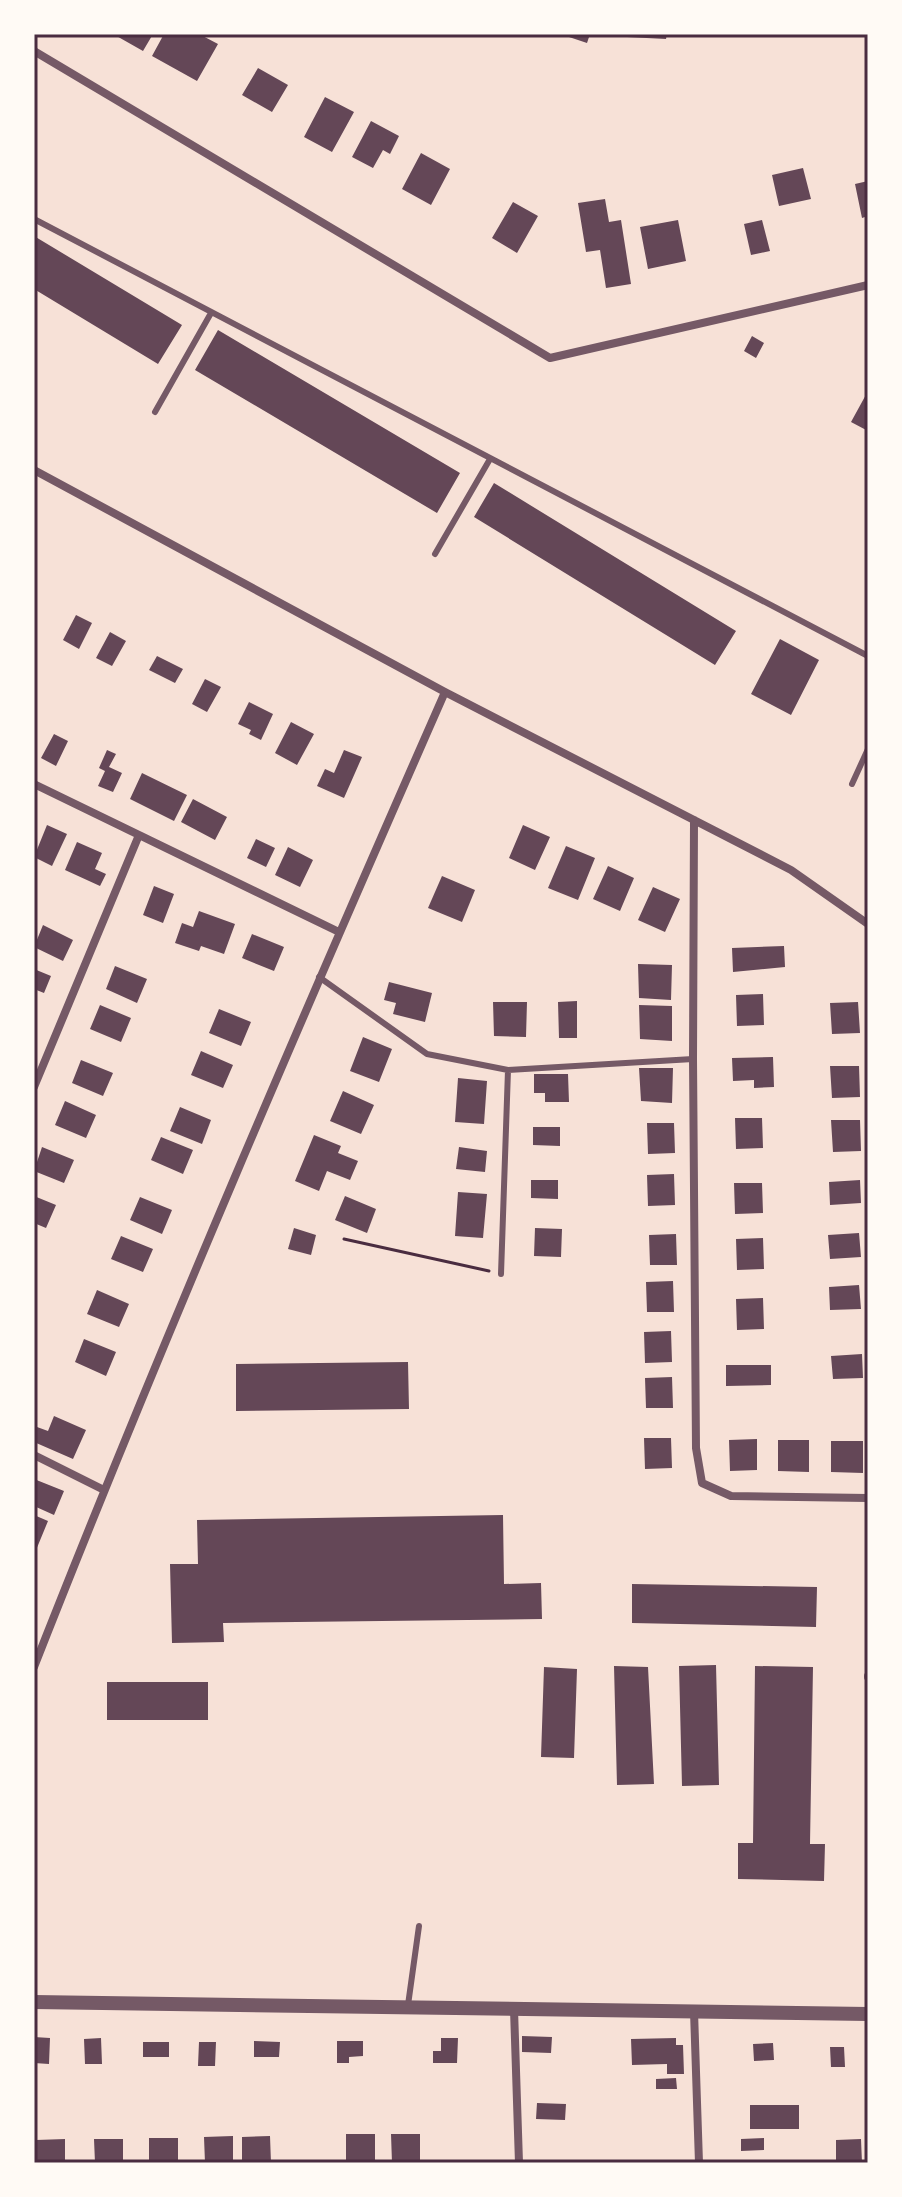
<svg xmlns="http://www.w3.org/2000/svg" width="902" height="2197" viewBox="0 0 902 2197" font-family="Ubuntu,sans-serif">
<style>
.building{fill:#644757}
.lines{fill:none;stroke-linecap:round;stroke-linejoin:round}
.path{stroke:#4a2c40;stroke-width:3}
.service{stroke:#755966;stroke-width:6}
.minor{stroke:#755966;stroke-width:8}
.tertiary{stroke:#755966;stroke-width:14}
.neatline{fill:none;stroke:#4a2c40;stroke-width:3}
</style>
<rect width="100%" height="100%" fill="#f7e1d7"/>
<path class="building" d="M113,34H153L143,51Z
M164,34H199L218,44L197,81L152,56Z
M560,34H590L587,43Z
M627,34H667L666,39L627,37Z
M258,68L288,85L272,112L242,95Z
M325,97L354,112L332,152L304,137Z
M371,121L399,136L390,154L383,150L373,168L352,157Z
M421,153L450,169L431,205L402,189Z
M803,168L811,199L779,206L772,175Z
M868,181V216L862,218L855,184Z
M605,199L609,222L621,220L631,284L606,288L600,250L586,252L578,203Z
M513,202L538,216L517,253L492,238Z
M678,220L686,261L648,269L640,227Z
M762,220L770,251L751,255L744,224Z
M34,236L182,325L158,364L34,289Z
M218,330L460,473L437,513L195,370Z
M752,336L764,343L756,358L744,351Z
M868,391V431L851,422Z
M494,483L736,631L715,665L474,517Z
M76,615L92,623L79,649L63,640Z
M110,632L126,641L112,666L96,658Z
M780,639L819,660L791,715L751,694Z
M157,656L183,669L175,683L149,670Z
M205,679L221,687L207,712L192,704Z
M249,702L273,714L261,740L249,734L251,730L238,724Z
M291,722L314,734L297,765L275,753Z
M54,734L68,741L56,766L41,758Z
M107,750L116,754L109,767L122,773L113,792L98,786L105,771L99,768Z
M344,750L362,757L344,798L317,786L325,769L334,773Z
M142,773L187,795L174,821L130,799Z
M193,799L227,817L215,840L181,822Z
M47,825L67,834L52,866L34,857Z
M523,825L550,837L535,870L509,858Z
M256,839L275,848L266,867L247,858Z
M77,842L102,853L95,869L106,874L100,886L65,870Z
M566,846L595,858L578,900L548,888Z
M288,847L313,860L300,887L275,875Z
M608,866L634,878L620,911L593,899Z
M442,876L475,890L462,922L428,908Z
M154,886L174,894L163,923L143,915Z
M653,887L680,899L665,932L638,920Z
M199,911L235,924L224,954L201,946L199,951L175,943L182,923L193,927Z
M43,925L73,940L63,961L34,947Z
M252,934L284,947L274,971L242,958Z
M784,946L785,967L733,972L732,948Z
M638,964L672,965L671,1000L639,998Z
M115,966L147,979L137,1003L106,989Z
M34,969L51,976L44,993L34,989Z
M389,982L432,993L425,1022L393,1014L396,1003L384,1000Z
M763,994L764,1025L737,1026L736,995Z
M577,1001V1038H559L558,1002Z
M493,1002H527L526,1037L494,1036Z
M858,1002L860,1033L832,1034L830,1003Z
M100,1005L131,1018L121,1042L90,1029Z
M639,1005L672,1006V1041L640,1039Z
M219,1009L251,1022L241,1046L209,1033Z
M363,1037L392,1049L379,1082L350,1071Z
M201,1051L233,1065L223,1088L191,1075Z
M773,1057L774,1087L754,1088V1080L733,1081L732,1058Z
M81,1060L113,1073L103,1096L72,1083Z
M830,1066H859L860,1097L832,1098Z
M639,1068H673L672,1103L641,1101Z
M534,1074H568L569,1102H545V1093H534Z
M458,1078L487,1081L484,1124L455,1122Z
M343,1091L374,1105L361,1134L330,1121Z
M65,1101L96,1115L86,1138L55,1125Z
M180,1107L211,1120L202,1144L170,1131Z
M735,1118H762L763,1148L736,1149Z
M831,1120H860L861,1151L833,1152Z
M647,1123H674L675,1153L648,1154Z
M533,1127H560V1146L533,1145Z
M314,1135L341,1146L338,1153L358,1161L350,1180L327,1171L319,1191L295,1181Z
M161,1137L193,1150L183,1174L151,1160Z
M42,1147L74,1160L64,1183L34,1171Z
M459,1147L487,1151L485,1172L456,1169Z
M674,1174L675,1205L648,1206L647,1175Z
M531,1180H558V1199L531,1198Z
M860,1180L861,1203L830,1205L829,1182Z
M734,1183H762L763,1213L735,1214Z
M458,1192L487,1194L483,1238L455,1236Z
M34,1196L56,1205L46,1228L34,1223Z
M345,1196L376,1209L367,1233L335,1220Z
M140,1197L172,1210L162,1234L130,1220Z
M294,1228L316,1235L311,1255L288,1249Z
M535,1228L562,1229L561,1257L534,1256Z
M859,1233L861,1257L830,1259L828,1235Z
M676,1234L677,1265H650L649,1235Z
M121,1236L153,1249L143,1272L111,1259Z
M763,1238L764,1269L737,1270L736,1239Z
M673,1281L674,1312H647L646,1282Z
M859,1285L861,1309L830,1310L829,1287Z
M97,1290L129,1304L119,1327L87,1314Z
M763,1298L764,1329L737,1330L736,1299Z
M671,1331L672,1362L645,1363L644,1332Z
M84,1339L116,1352L106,1376L75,1362Z
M862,1354L863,1378L833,1379L831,1356Z
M408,1362L409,1409L236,1411V1364Z
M726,1365H771V1385L726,1386Z
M672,1377L673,1408H646L645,1378Z
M54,1416L86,1430L73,1459L34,1442L37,1427L48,1431Z
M644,1438H671L672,1468L645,1469Z
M757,1439V1470L730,1471L729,1440Z
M778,1440H809V1472L778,1471Z
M831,1441H863V1473L831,1472Z
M34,1479L64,1491L54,1515L34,1506Z
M34,1515L48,1521L34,1555Z
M503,1515L504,1584L541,1583L542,1619L223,1623L224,1642L172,1643L170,1564H198L197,1520Z
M632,1584L817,1587L816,1627L632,1623Z
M716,1665L719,1785L682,1786L679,1666Z
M614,1666L648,1667L654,1784L617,1785Z
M755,1666L813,1667L810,1844H825L824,1881L738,1879V1843H753Z
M544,1667L577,1669L574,1758L541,1757Z
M107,1682H208V1720H107Z
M522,2036L552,2037L551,2053L522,2052Z
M34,2037L50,2038L49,2064L34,2063Z
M101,2038L102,2064H85L84,2039Z
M441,2038H458L457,2063H433V2051H441Z
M676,2038V2045H683L684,2074H667V2064L632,2065L631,2039Z
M254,2041L280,2042L279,2057H254Z
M337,2041H363V2056L349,2057V2063H337Z
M143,2042H169V2057H143Z
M199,2042H216L215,2066H198Z
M773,2043L774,2060L754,2061L753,2044Z
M830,2047H844L845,2067H831Z
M676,2078L677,2089H656V2079Z
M537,2103L566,2104L565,2120L536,2119Z
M750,2105H799V2129H750Z
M346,2134H375V2163H346Z
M391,2134H420V2163H392Z
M233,2136V2163H205L204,2137Z
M270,2136L271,2163H242V2137Z
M149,2138H178V2163H149Z
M764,2138V2150L741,2151V2139Z
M65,2139V2163H36V2140Z
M94,2139H123V2163H95Z
M861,2139L862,2163H836V2140Z"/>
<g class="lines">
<path class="path" d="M344,1239L489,1271"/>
<path class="service" d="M34,219L868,656
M155,412L211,313
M435,554L490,459
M852,784L868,749
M319,977L427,1054L508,1070L501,1274
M508,1070L693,1059
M408,2005L419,1926"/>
<path class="minor" d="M34,51L550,358L868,285
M34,470L445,692L791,870L868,924
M34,784L339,932
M694,820L693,1059L696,1448L702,1483L731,1496L868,1498
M34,1087L139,835
M34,1455L104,1490
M34,1667C163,1339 303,1015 445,692
M868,1676V1677
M514,2009L519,2163
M694,2011L699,2163"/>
<path class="tertiary" d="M34,2002L868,2014"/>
</g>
<rect width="902" height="2197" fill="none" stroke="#fffaf5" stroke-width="72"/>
<rect x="36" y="36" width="830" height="2125" class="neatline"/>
</svg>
